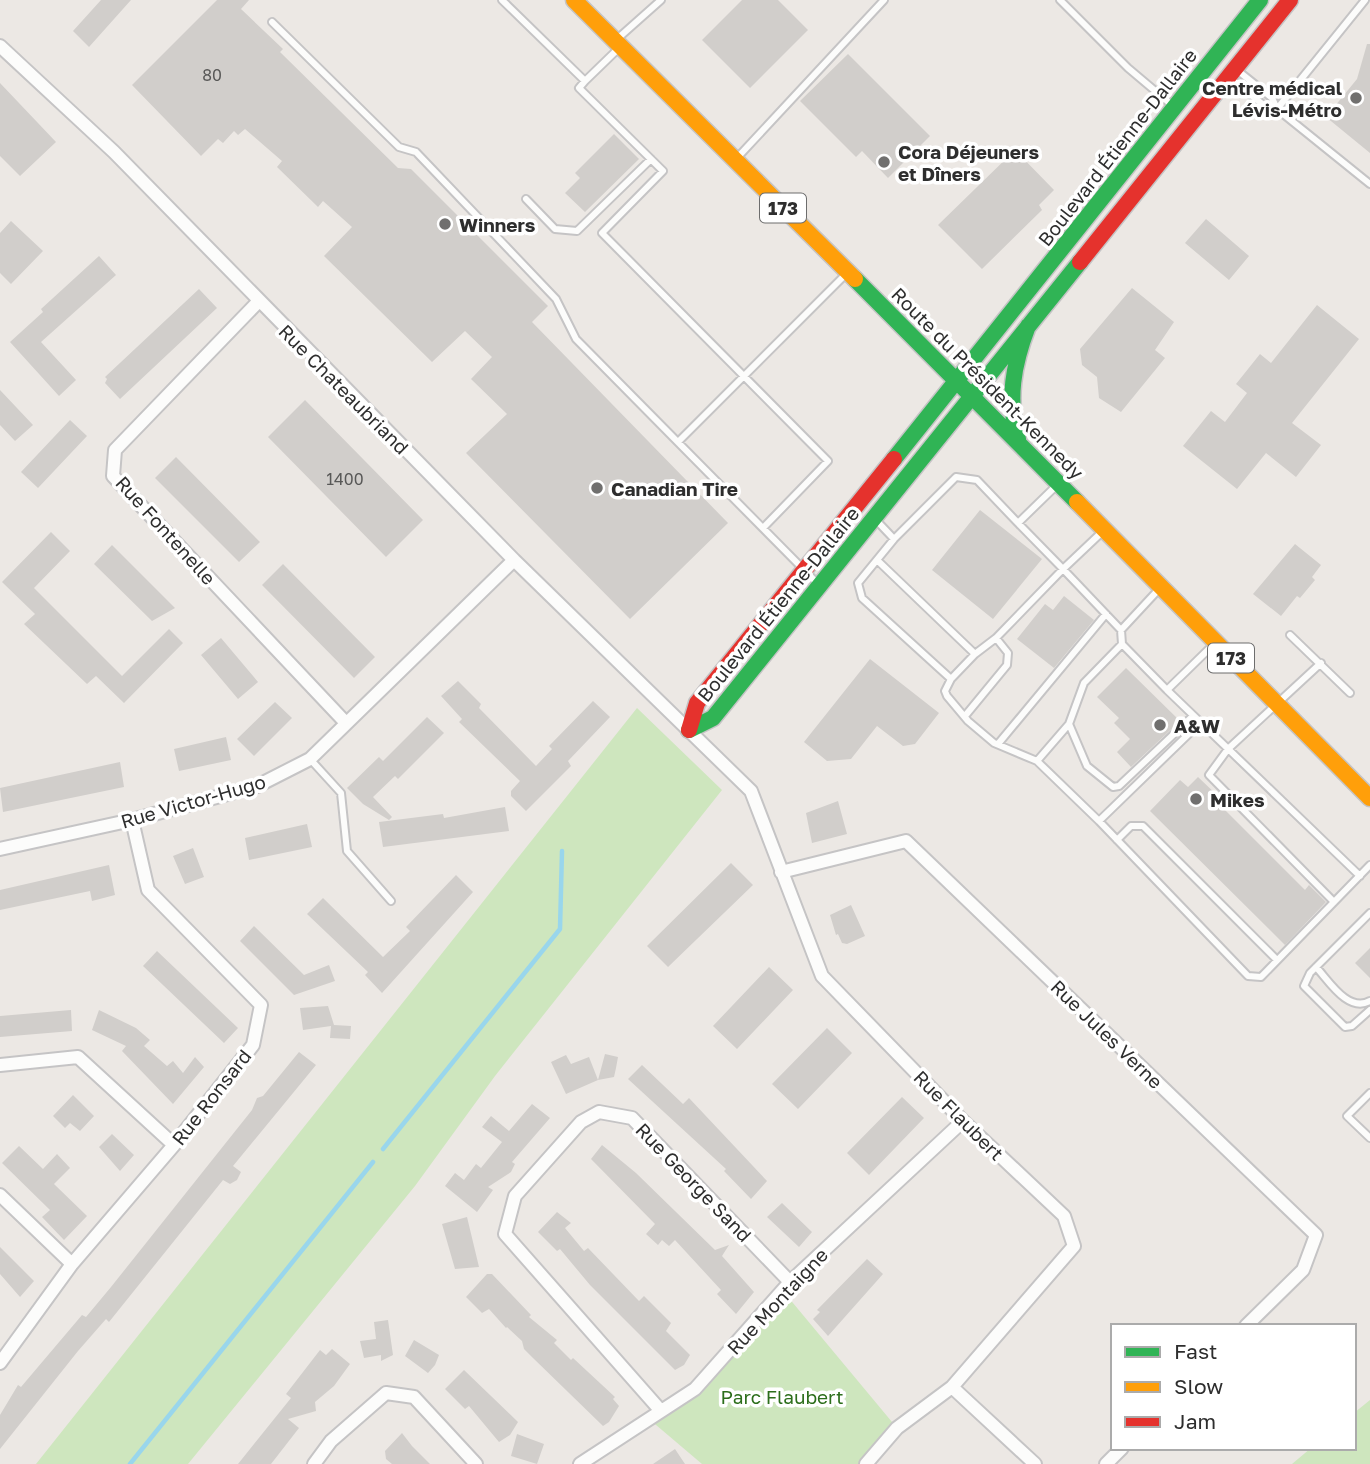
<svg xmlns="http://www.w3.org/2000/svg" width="1370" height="1464" viewBox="0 0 1370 1464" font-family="'Golos Text',sans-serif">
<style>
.green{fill:#cee6be}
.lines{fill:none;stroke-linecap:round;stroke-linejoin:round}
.stream{stroke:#99d6ec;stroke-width:4.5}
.building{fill:#d1cecb}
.lane-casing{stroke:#c5c4c5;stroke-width:10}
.street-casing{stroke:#c5c4c5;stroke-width:16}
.fast-casing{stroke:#c5c4c5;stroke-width:19}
.slow-casing{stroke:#c5c4c5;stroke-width:19}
.jam-casing{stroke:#c5c4c5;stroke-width:19}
.lane{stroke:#fcfcfb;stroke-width:6}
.street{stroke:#fcfcfb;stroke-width:12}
.fast{stroke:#30b455;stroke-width:16}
.slow{stroke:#ff9f0a;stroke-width:16}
.jam{stroke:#e5322d;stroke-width:16}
.poi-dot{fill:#706f6e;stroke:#fff;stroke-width:2.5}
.labels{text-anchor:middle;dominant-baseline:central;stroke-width:7;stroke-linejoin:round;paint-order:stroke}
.number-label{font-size:16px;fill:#585857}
.shield{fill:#fff;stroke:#6d6d6d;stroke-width:2}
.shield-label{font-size:18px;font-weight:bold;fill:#2e2e2e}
.poi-label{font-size:19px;font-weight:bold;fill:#2e2e2e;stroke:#fff;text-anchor:start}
.street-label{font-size:19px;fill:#2e2e2e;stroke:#fff}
.park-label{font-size:19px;fill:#2c6e1b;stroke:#fff}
</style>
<rect width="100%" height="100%" fill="#ece8e4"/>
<path class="green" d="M637,708L722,790L495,1076L415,1186L188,1464H36Z
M783,1291L897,1428L866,1464H702L649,1419L695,1389Z
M1370,1400V1464H1292L1311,1448H1354V1413Z"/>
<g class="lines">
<path class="stream" d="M383,1149L560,929L562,851
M130,1464L373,1162"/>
</g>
<path class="building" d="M101,0H131L89,47L73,31Z
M217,0H249L241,9L283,49L280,52L398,168L411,169L548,306L532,322L728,523L630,619L466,453L507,414L471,379L492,357L465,331L432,362L324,256L352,227L323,201L318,207L277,167L282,161L245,129L238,135L234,131L223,143L218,139L201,156L132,85Z
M742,0H778L808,30L750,88L702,40Z
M1367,44H1370V153L1326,117L1357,79Z
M848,54L930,136L888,178L862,151L856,157L800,101Z
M0,83L56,142L20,176L0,156Z
M614,134L639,159L585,212L565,193L580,178L575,173Z
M1015,150L1054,190L1039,205L1042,210L982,269L938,225Z
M1206,219L1249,256L1229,280L1185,243Z
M11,221L43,251L11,284L0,273V233Z
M99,256L116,275L41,342L76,380L59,396L10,342L43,312L41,309Z
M1132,288L1174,322L1155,350L1165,358L1121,412L1099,398L1097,377L1082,365L1080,349Z
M199,289L217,308L120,399L105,383L107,379L105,377Z
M1317,305L1359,339L1292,423L1321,445L1296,477L1266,453L1237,489L1183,446L1211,411L1225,422L1247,393L1236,384L1260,354L1271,363Z
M0,390L33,425L15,441L0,425Z
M305,400L423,520L386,557L268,437Z
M70,420L87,436L38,488L21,472Z
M176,457L260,542L239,562L155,478Z
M980,510L1042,559L993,619L932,570Z
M51,532L70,551L34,588L122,676L169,629L183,643L124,703L96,676L87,684L24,624L35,614L2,582Z
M1295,544L1321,565L1312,577L1315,580L1300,598L1297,596L1281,616L1253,594Z
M112,545L175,608L152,621L94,564Z
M283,564L375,657L354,678L262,585Z
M1064,596L1094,620L1054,668L1017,639L1045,604L1053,610Z
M221,638L258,682L238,699L201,655Z
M870,659L939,713L915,744L903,746L877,726L851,759L827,761L804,742Z
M1126,668L1180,721L1131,767L1117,752L1130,739L1114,723L1119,718L1097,697Z
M458,681L481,704L479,708L536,766L552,749L549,746L593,701L610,717L568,761L571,766L526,811L511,796V791L520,781L459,722L462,719L441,696Z
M275,702L292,718L254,756L237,739Z
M427,717L444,733L398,779L395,776L373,797L392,817L389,820L363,804L347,788L379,757L383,761Z
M226,737L231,760L179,771L174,749Z
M120,762L124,787L3,812L0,788Z
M1198,777L1219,797L1215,800L1305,890L1309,885L1326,902L1285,945L1150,811L1180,780L1188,787Z
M838,801L847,834L812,843L806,813Z
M505,807L509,831L383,847L379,822L443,814L444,818Z
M307,824L312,847L249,860L245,838Z
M193,848L204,877L185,884L173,856Z
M731,863L753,885L668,967L647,946Z
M109,865L115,895L92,901L90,891L0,910V890Z
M456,875L473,892L382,993L365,975L368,972L307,914L323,898L383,957L410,931L406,927Z
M851,905L865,936L847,944L842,943L838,934L836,935L830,915Z
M254,926L304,975L329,965L335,981L294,995L240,941Z
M1370,948V978L1355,963Z
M157,951L238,1028L224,1043L143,966Z
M769,967L793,990L737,1049L713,1026Z
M328,1006L334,1025L351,1026L350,1039L330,1038L331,1026L303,1030L300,1008Z
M71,1010L72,1031L0,1037V1016Z
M99,1010L136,1028L150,1040L144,1046L167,1066L173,1061L183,1073L195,1057L204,1067L173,1104L122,1051L126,1046L92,1030Z
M827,1028L852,1053L798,1109L772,1084Z
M299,1052L316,1065L233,1166L241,1172L237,1180L230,1184L223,1180L109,1322L106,1319L78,1351L0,1449V1415L18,1385L21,1387L82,1315L86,1317L111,1287L252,1110L257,1098L263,1096Z
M605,1054L618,1057L616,1068L614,1077L598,1080Z
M566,1055L571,1064L589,1057L598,1080L566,1094L551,1062Z
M642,1065L683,1104L689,1098L767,1181L751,1199L724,1171L726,1169L628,1079Z
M73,1095L94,1116L80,1131L70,1123L65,1128L53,1116Z
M902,1097L924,1118L869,1175L847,1153Z
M532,1104L550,1118L512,1162L515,1164L511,1172L488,1187L493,1190L477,1212L445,1186L455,1173L464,1180L476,1164L481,1168L502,1142L482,1127L491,1116L509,1131Z
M112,1134L134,1155L120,1171L99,1147Z
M602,1145L636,1173L715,1250L729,1245L722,1256L754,1292L736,1314L717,1294L721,1290L675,1240L669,1246L662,1240L658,1245L646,1234L655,1224L591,1159Z
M19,1146L43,1169L57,1154L70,1168L54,1184L87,1216L64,1240L42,1217L50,1210L2,1163Z
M782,1203L812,1232L799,1247L767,1217Z
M557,1212L571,1223L565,1228L584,1251L588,1248L639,1301L644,1296L671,1323L666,1331L690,1355L684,1365L675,1370L590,1285L560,1249L557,1251L538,1232Z
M467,1217L479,1267L455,1269L442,1224Z
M0,1247L34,1281L20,1297L0,1274Z
M867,1259L883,1274L828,1336L813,1319L820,1312L817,1310Z
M487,1274H492L531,1315L529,1317L557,1340L554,1343L571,1360L573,1358L615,1397L613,1399L619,1406L609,1422L603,1426L533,1358L524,1349L522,1341L507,1327L506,1328L489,1309L482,1313L466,1297Z
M388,1320L393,1355L381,1361V1355L364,1358L360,1341L376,1339L374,1322Z
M414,1340L439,1355L435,1365L428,1373L405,1356Z
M332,1349L350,1364L334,1386L315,1402L316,1411L288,1419L299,1428L271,1464H238L291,1398L286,1394L320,1350L326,1355Z
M464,1370L518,1422L510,1435L499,1442L469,1406L465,1409L445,1389Z
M402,1433L412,1446L430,1464H392L386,1459L385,1451Z
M517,1434L544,1444L537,1464L511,1456Z
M675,1449L685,1464H653Z"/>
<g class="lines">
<defs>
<path id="lane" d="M502,0L585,81L618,49
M1060,0L1128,68L1173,106
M272,22L399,147L416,152L556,299L576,339L819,585
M616,40L661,0
M1237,70L1272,98L1277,109L1370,184
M1230,78L1266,107L1277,109
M585,81L579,88L663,171L602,233L828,461L763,528
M1277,109L1365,0
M737,158L884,0
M526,199L555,229L577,231L651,159
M678,442L845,275
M876,520L894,539L858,583L862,598L951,679L945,691L947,696L968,721L994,743L1037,761
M1018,523L1063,569L1101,533
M894,539L956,477L977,480L1018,523L1057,485
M877,560L975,654L951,679
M1121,630L1122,644L1167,690L1360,876
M1290,635L1350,693
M1122,644L1084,683L1069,724L1087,766L1113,787L1119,786L1193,716
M975,654L996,638L1063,569L1121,630L1160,588
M1321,663L1228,749L1209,775L1334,902
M1167,690L1213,645
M965,716L1007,665L1008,653L996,638
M1200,723L1099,821L1248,976L1261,977L1370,865
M1069,724L1037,761L1099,821
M998,744L1106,614
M310,759L341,793L347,851L391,901
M1117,840L1131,826H1143L1277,960
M1370,913L1310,973L1304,986L1345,1027L1352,1026L1370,1010
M1316,967C1329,981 1348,1013 1370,1001
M1370,1093L1347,1116L1370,1138"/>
<path id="street" d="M0,46L114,152L514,560L751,791L822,976L963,1121L1064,1216L1074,1246L952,1387L897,1428L866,1464
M258,302L115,450L113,476L346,723
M0,849L132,820L257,786L310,759L514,560
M781,872L906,841L1316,1235L1303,1270L1246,1326
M0,1065L78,1057L174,1145
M0,1195L72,1264
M0,1363L72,1264L174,1145L253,1045L261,1005L148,890L132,820
M952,1387L1035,1464
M661,1411L505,1234L515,1196L581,1122L599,1112L632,1118L790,1282
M314,1464L331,1441L386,1393L414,1397L476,1464
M580,1464L695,1389L790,1282L963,1121
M1106,1464L1122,1448"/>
<path id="fast" d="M855,279L1077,502
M1018,439C1007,399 1013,365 1028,326
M894,459L1260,0
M689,730L713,718L1080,262"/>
<path id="slow" d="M574,0L855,279
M1077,502L1370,798"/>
<path id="jam" d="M1080,262L1290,0
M689,730L697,703L894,459"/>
</defs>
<use href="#lane" class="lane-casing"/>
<use href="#street" class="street-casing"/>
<use href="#fast" class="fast-casing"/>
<use href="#slow" class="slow-casing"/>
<use href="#jam" class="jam-casing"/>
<use href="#lane" class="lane"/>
<use href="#street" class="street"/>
<use href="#fast" class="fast"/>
<use href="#slow" class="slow"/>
<use href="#jam" class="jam"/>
</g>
<g class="poi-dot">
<circle cx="1356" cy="98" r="7"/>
<circle cx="884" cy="162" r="7"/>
<circle cx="445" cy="224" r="7"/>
<circle cx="597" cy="488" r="7"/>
<circle cx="1160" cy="725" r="7"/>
<circle cx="1196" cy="799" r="7"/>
</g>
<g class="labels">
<g class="number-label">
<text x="212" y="75">80</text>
<text x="345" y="479">1400</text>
</g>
<g class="shield">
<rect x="760" y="193.5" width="46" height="29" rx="5"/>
<rect x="1208" y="643.5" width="46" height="29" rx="5"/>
</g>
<g class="shield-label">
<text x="783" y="208">173</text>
<text x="1231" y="658">173</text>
</g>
<g class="poi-label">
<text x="1342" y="87" text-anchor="end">Centre médical<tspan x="1342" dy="22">Lévis-Métro</tspan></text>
<text x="898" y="151">Cora Déjeuners<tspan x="898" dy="22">et Dîners</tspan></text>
<text x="459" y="224">Winners</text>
<text x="611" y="488">Canadian Tire</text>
<text x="1174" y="725">A&amp;W</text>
<text x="1210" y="799">Mikes</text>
</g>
<g class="street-label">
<text transform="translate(1117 147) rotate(-52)">Boulevard Étienne-Dallaire</text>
<text transform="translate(988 383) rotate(45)">Route du Président-Kennedy</text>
<text transform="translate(344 389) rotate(45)">Rue Chateaubriand</text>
<text transform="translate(166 530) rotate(48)">Rue Fontenelle</text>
<text transform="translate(778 604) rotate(-51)">Boulevard Étienne-Dallaire</text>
<text transform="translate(193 801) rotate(-16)">Rue Victor-Hugo</text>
<text transform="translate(1107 1034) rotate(44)">Rue Jules Verne</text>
<text transform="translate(211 1097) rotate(-52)">Rue Ronsard</text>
<text transform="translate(959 1115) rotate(45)">Rue Flaubert</text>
<text transform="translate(694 1182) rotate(46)">Rue George Sand</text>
<text transform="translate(777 1301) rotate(-47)">Rue Montaigne</text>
</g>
<g class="park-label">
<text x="782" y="1396">Parc Flaubert</text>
</g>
</g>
<rect x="1111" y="1324" width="245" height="126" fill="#ffffff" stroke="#ababab" stroke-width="2"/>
<rect x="1125" y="1347" width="35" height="10" fill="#30b455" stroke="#ababab" stroke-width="2"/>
<text x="1174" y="1359" font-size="21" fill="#2e2e2e">Fast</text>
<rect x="1125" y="1382" width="35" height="10" fill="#ff9f0a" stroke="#ababab" stroke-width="2"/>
<text x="1174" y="1394" font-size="21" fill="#2e2e2e">Slow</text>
<rect x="1125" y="1417" width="35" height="10" fill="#e5322d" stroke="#ababab" stroke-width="2"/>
<text x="1174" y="1429" font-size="21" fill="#2e2e2e">Jam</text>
</svg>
